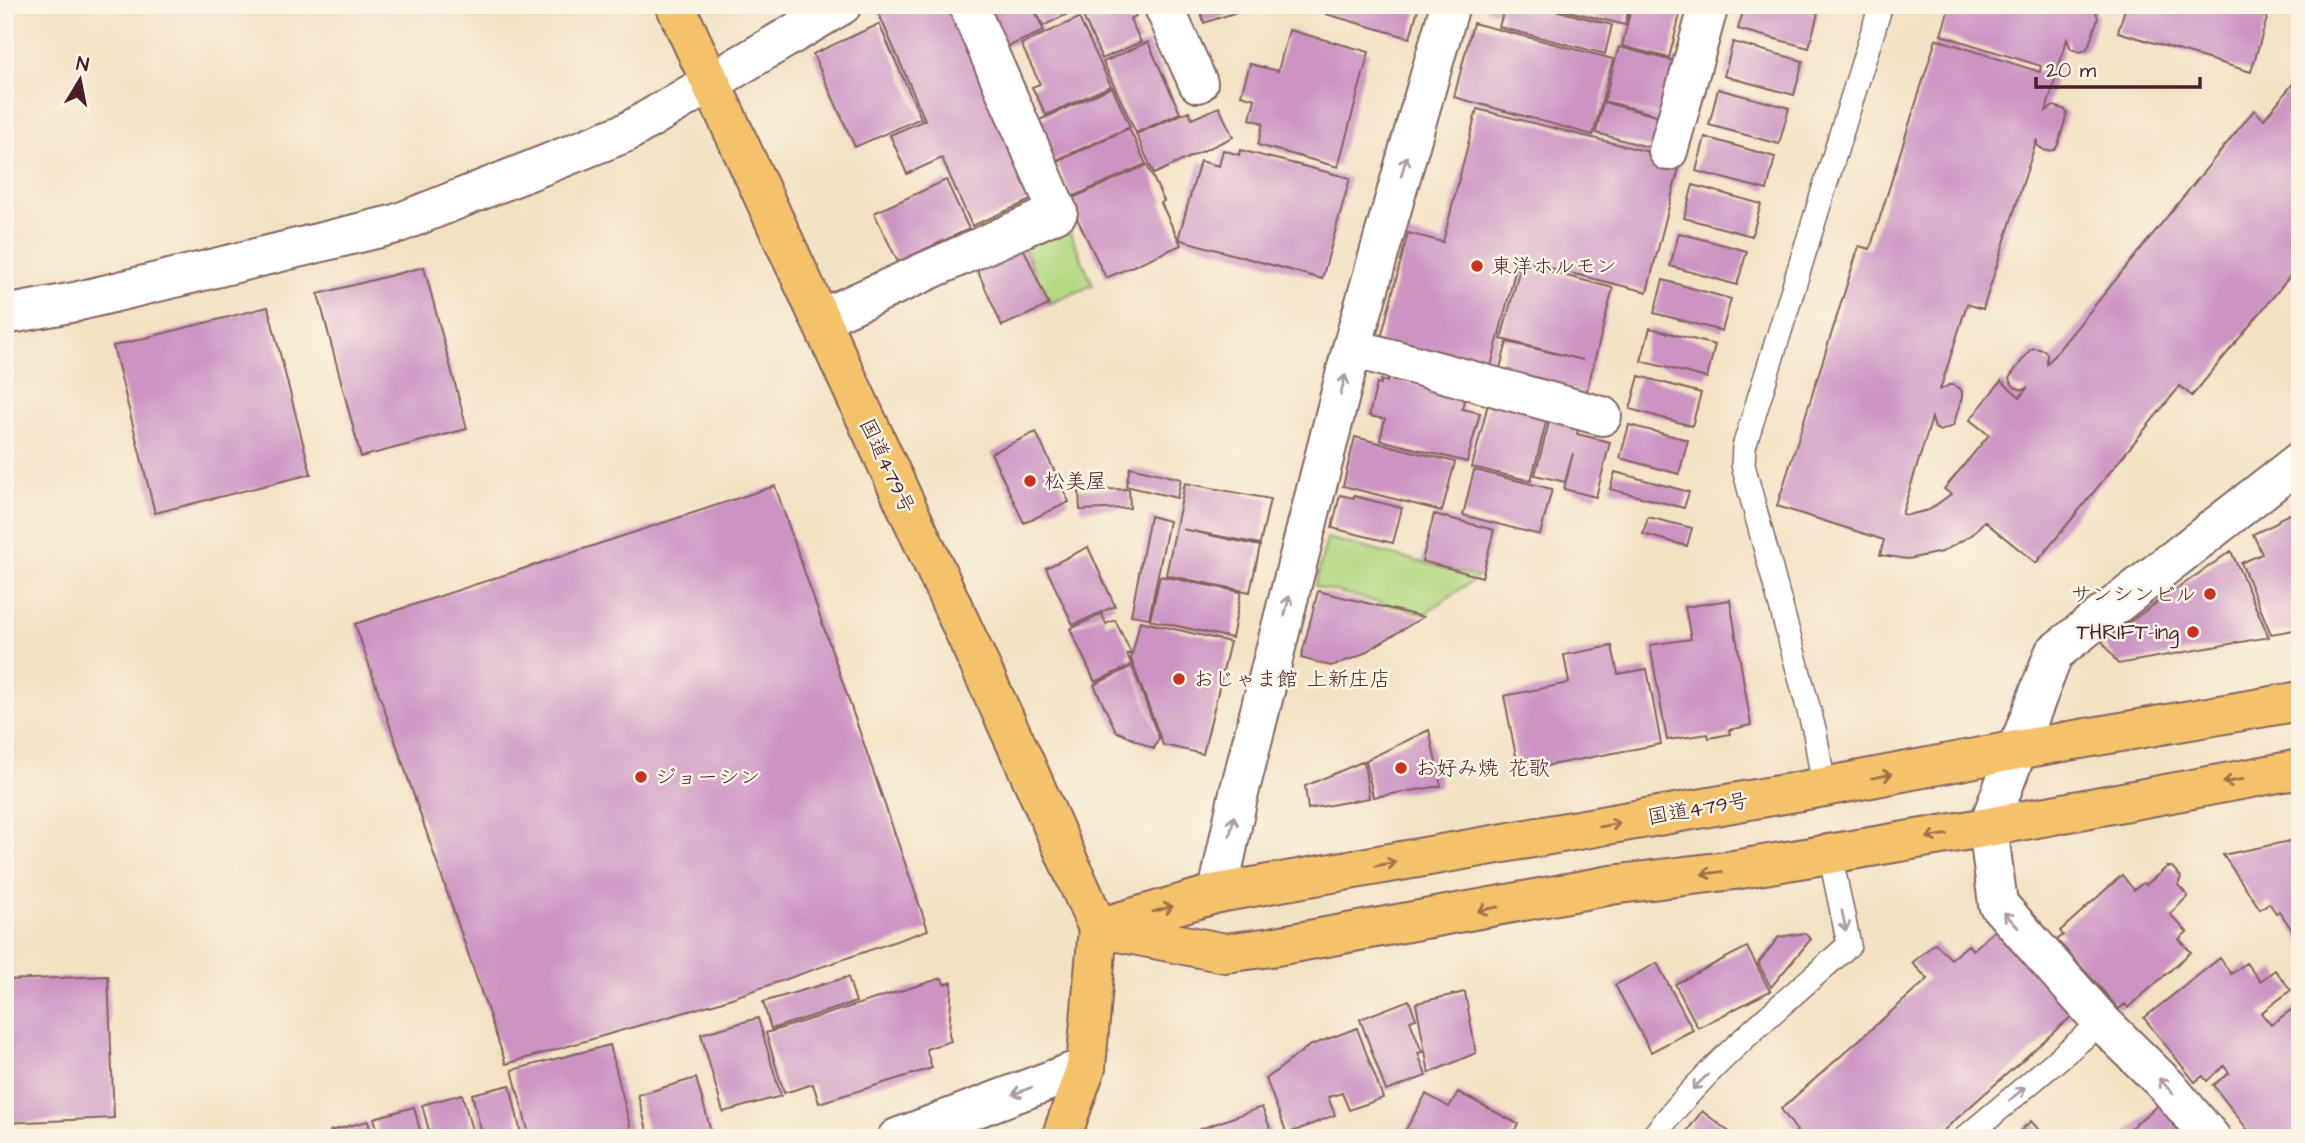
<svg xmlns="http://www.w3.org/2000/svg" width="2305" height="1143" viewBox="0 0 2305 1143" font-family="'Architects Daughter','Klee One',sans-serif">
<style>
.green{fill:#b2d881;stroke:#7e7c56;stroke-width:2}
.building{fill:#cc93c3}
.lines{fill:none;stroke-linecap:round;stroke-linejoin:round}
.lane-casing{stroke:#856361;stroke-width:26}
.street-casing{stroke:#856361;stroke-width:42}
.primary-casing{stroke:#856361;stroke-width:42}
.highway-casing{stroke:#856361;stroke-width:42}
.lane{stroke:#fff;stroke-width:23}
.street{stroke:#fff;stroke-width:38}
.primary{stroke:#f3c26a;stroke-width:38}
.highway{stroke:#f3c26a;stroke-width:38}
.oneway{stroke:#ae9aa0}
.oneway2{stroke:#9e704a}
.poi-dot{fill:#c8321e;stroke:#fcf5e5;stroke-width:2.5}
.labels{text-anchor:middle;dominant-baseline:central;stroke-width:5;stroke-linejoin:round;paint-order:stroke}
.poi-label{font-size:21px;fill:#4a1f2b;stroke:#fcf5e5;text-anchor:start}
.street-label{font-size:21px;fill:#4a1f2b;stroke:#fcf5e5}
</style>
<rect width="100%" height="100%" fill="#fcf5e5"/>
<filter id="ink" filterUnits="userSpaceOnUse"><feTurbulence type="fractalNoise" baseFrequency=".0143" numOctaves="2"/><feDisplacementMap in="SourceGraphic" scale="14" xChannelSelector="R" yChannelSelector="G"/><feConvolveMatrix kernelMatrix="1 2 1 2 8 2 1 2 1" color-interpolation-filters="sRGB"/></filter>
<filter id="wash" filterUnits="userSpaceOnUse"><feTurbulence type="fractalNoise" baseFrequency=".00686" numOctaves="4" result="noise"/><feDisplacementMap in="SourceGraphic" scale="28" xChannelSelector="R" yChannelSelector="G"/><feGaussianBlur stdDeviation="1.57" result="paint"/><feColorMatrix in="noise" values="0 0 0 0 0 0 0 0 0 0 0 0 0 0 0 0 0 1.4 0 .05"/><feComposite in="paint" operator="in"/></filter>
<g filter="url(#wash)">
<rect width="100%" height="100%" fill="#f2e2c4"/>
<path class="green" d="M1066,223L1093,285L1049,304L1022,243Z
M1327,538L1478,577L1424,614L1315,586Z"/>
<g id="blocks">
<path class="building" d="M875,5H954L1035,198L972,226L942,158L907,174L890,135L925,120Z
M982,5H1032L1044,31L1002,49Z
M1033,5H1074L1076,10L1043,26Z
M1078,5H1131L1136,16L1130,19L1141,42L1102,59Z
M1199,5H1255V6L1204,23Z
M1329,5H1419L1410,38L1326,14Z
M1487,5H1536L1612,25L1605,54L1499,27L1503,13L1486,9Z
M1544,5H1630L1625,25Z
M1632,5H1660L1681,11L1669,58L1622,46Z
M1745,5H1789L1818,13L1809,48L1738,29Z
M1950,5H2079L2077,11L2085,5L2095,8L2098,18L2089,45L2086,50L2080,52L2071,49L2067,39L2046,111L2054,106L2064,109L2067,113L2058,145L2054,150L2045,151L2037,145V139L1983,309L1967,304L1940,390L1949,385H1954L1962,391V397L1953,426L1940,431L1935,428L1932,418L1902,514L1908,515L1929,510L1951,494L1944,489L1989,435L1970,420L2001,381L2020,397L2028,387L2023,390L2014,387L2009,378L2030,350L2034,348L2044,350L2047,354V364L2254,110L2264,119L2300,75V264L2192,396L2180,386L2036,563L1984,521L1973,534L1942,552L1908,559L1880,555L1884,540L1777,506L1859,246L1870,249L1936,39L2040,72L2041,66L1941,35Z
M2126,5H2271L2251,72L2118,32Z
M1079,18L1111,86L1046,115L1032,87L1040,84L1021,44Z
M1473,23L1613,59L1593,135L1454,97Z
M879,24L921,118L855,147L813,54Z
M1289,30L1369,52L1338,167L1258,145L1263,123L1250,119L1255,99L1241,95L1250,64L1278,71Z
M1148,42L1180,113L1136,133L1103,62Z
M1733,42L1803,61L1794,95L1724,76Z
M1619,47L1685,64L1665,117L1604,101Z
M1112,87L1130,127L1050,163L1033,123Z
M1718,89L1789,108L1779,144L1709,125Z
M1603,102L1664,118L1655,149L1596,133Z
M1219,107L1233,137L1154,174L1136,134L1189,111L1192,119Z
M1477,109L1681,160L1647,292L1518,260L1490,370L1380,342L1408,233L1443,242Z
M1129,128L1146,164L1072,197L1056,162Z
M1705,137L1775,157L1767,190L1696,171Z
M1223,150L1239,155L1240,150L1350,178L1322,279L1181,240L1179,236L1200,161L1219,166Z
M1147,165L1164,201L1161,203L1181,245L1106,278L1068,200Z
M946,180L969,229L898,262L874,213Z
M1693,185L1761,204L1752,236L1684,218Z
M1679,233L1747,251L1737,285L1670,266Z
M1022,245L1049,305L1002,326L975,265Z
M1521,264L1613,288L1586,394L1499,372L1507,342L1583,360L1501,339Z
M424,267L467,429L361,457L318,294Z
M1663,280L1731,299L1722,331L1654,313Z
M268,307L311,474L155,513L113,346Z
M1650,328L1715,345L1707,378L1641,361Z
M1639,376L1701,393L1692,426L1630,409Z
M1388,378L1465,397L1462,409L1480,413L1467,462L1380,440L1385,419L1369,416L1377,383L1381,384V380L1387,382Z
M1489,400L1548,415L1531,481L1472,467Z
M1551,415L1580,423L1577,434L1610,442L1596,497L1564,489L1573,453L1565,482L1535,475Z
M1629,425L1688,440L1679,474L1620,458Z
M1036,432L1069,502L1024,523L991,453Z
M1355,437L1455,462L1442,511L1343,486Z
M1130,467L1181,479L1177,498L1126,486Z
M1474,470L1552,489L1540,535L1463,515Z
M1615,472L1689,492L1684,508L1610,489Z
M1185,483L1270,499L1260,544L1182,529L1260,546L1250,592L1166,575Z
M775,486L928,930L720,1002L506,1064L355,624Z
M1129,489L1130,508L1080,510L1079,490Z
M1340,495L1354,498V496L1402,508L1393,543L1332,528Z
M1434,514L1494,530L1482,577L1422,561Z
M2289,514L2294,516L2300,530V629L2271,634L2241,563L2262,554L2253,534L2277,523L2279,519Z
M1150,516L1169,521L1149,618L1131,615Z
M1648,517L1692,528L1687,546L1643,534Z
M1088,547L1115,606L1073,625L1046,568Z
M2231,551L2269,637L2118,664L2102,641Z
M1160,576L1241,592L1232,638L1150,620Z
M1318,591L1423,617L1357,657L1331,666L1301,658Z
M1730,600L1751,725L1729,730L1730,734L1709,738L1708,734L1667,740L1650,645L1691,639L1685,607Z
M1102,614L1106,624L1115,620L1131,653L1127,654L1132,665L1095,682L1070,629Z
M1140,621L1230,642L1203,754L1163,745L1131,659Z
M1612,646L1618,674L1647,669L1661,744L1519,771L1504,696L1569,683L1564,655Z
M1132,666L1159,738L1154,749L1116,731L1094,685Z
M1429,730L1441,786L1373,797L1366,760Z
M1364,761L1369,798L1308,809L1305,786Z
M2300,839V941L2279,911L2276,913L2269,903L2260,909L2223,855Z
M2167,867H2172L2181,877L2178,885L2188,896L2170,914L2187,932L2179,939L2191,952L2128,1008L2125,1004L2119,1009L2057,940L2063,935L2060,931L2122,875L2134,890L2143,883L2146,885Z
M1996,929L2073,1015L1935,1138H1793L1797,1131L1781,1109L1928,979L1912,963L1935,943L1951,959L1968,945L1973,950Z
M1804,933L1811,939L1771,987L1758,963L1779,937Z
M1747,947L1770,991L1698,1028L1675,984Z
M2220,958L2231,974L2246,963L2260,981L2275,970L2291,990L2261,1013L2271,1025L2300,1003V1123L2298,1125L2300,1138H2282L2278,1132L2270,1138H2254L2213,1085L2229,1073L2224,1066L2207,1081L2203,1076L2195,1082L2144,1018Z
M1657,963L1693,1030L1651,1052L1615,985Z
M108,976L114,1118L5,1123V980Z
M848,977L856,1002L771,1029L763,1002Z
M942,978L944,984L952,982L949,1035L951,1041L926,1049L932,1068L819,1103L813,1084L784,1093L766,1033Z
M1465,992L1476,1053L1429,1073L1416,1003Z
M1409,1000L1416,1019L1410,1021L1422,1052L1418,1053L1426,1076L1386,1091L1360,1019Z
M758,1018L781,1096L723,1112L701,1034Z
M1357,1028L1383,1098L1349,1110L1342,1093L1328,1097L1335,1115L1287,1134L1266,1079L1309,1046Z
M610,1045L633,1138H530L512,1070Z
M696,1078L713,1138H649L638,1095Z
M510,1085L522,1138H483L472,1094Z
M1458,1092L1518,1124L1510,1138H1401L1426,1094L1449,1107Z
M462,1094L474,1138H431L422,1105Z
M2162,1102L2184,1130L2174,1138H2125L2123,1134Z
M414,1107L422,1138H380L374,1118Z
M1262,1107L1272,1133L1258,1138H1200L1198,1130Z
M1702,1111L1737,1138H1682Z
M368,1121L372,1138H332L330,1131Z
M2031,1121L2046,1138H2013Z"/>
</g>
</g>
<g filter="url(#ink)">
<use href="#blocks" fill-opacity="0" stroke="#856361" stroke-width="2"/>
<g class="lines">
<defs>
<path id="lane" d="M1824,787L1815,733L1743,465L1744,447L1881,5
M1652,1138C1707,1065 1781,1006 1849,945L1830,854
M1965,1138L2102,1022"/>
<path id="street" d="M1163,5L1198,83
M1668,151L1709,5
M5,315L75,302L396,224L627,132L842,5
M820,319L1058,212L968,5
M1352,348L1602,416
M1218,893L1238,797L1352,348L1450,5
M897,1138L1086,1067
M2211,1138L2167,1086L2102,1022L1998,904L1988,827L2054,653L2300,461"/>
<path id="primary" d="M1061,1138L1086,1067L1098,928"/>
<path id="highway" d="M675,5L1024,761L1098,928
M1098,928L1218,893L1824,787L2017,750L2300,701
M1103,929L1225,953L1271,947L1611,885L1734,870L1988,827L2300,769"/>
</defs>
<use href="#lane" class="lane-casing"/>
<use href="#street" class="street-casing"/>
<use href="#primary" class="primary-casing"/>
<use href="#highway" class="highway-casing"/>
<use href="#lane" class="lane"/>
<use href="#street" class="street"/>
<use href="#primary" class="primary"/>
<use href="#highway" class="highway"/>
</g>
<defs><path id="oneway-shaft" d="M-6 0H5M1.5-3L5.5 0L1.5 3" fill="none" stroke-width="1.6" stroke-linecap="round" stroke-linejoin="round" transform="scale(1.75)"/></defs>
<g class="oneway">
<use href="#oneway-shaft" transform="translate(1404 166) rotate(-74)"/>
<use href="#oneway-shaft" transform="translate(1343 385) rotate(-76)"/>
<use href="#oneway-shaft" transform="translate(1287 606) rotate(-76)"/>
<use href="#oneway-shaft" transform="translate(1232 826) rotate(-78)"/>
<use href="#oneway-shaft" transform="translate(2011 920) rotate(-132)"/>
<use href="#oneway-shaft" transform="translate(1844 921) rotate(78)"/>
<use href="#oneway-shaft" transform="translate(1700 1082) rotate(136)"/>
<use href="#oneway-shaft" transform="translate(2166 1086) rotate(-133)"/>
<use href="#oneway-shaft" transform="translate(1022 1091) rotate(159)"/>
<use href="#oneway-shaft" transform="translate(2017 1094) rotate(-40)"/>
</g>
<g class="oneway2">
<use href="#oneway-shaft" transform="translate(1882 776) rotate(-11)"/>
<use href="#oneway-shaft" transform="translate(2233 781) rotate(170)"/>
<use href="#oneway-shaft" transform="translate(1610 825) rotate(-10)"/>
<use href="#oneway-shaft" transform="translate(1937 836) rotate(171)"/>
<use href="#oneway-shaft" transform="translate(1386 864) rotate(-10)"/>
<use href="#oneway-shaft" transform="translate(1712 873) rotate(173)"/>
<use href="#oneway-shaft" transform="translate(1163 909) rotate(-16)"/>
<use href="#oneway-shaft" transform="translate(1488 909) rotate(169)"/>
</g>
</g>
<g class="poi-dot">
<circle cx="1477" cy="266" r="7"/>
<circle cx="1030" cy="481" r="7"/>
<circle cx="2210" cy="594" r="7"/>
<circle cx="2193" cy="632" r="7"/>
<circle cx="1179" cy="679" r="7"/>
<circle cx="1401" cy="768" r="7"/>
<circle cx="641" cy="777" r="7"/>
</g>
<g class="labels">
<g class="poi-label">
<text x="1491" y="266">東洋ホルモン</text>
<text x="1044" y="481">松美屋</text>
<text x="2196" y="594" text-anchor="end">サンシンビル</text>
<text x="2179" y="632" text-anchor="end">THRIFT-ing</text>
<text x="1193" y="679">おじゃま館 上新庄店</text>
<text x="1415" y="768">お好み焼 花歌</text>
<text x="655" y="777">ジョーシン</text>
</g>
<g class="street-label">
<text transform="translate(887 466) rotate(65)">国道479号</text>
<text transform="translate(1698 809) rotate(-10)">国道479号</text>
</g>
</g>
<rect width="2305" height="1143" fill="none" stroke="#fcf5e5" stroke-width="28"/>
<g transform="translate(80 80) rotate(10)" stroke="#fcf5e5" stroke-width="5" paint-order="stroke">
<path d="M0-5L12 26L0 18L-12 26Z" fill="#4a1f2b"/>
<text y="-10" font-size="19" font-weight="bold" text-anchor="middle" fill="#4a1f2b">N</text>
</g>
<path d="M2036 77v10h164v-10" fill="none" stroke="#4a1f2b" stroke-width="3.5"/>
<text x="2046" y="77" font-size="21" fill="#4a1f2b" stroke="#fcf5e5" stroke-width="5" paint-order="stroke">20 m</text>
</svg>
